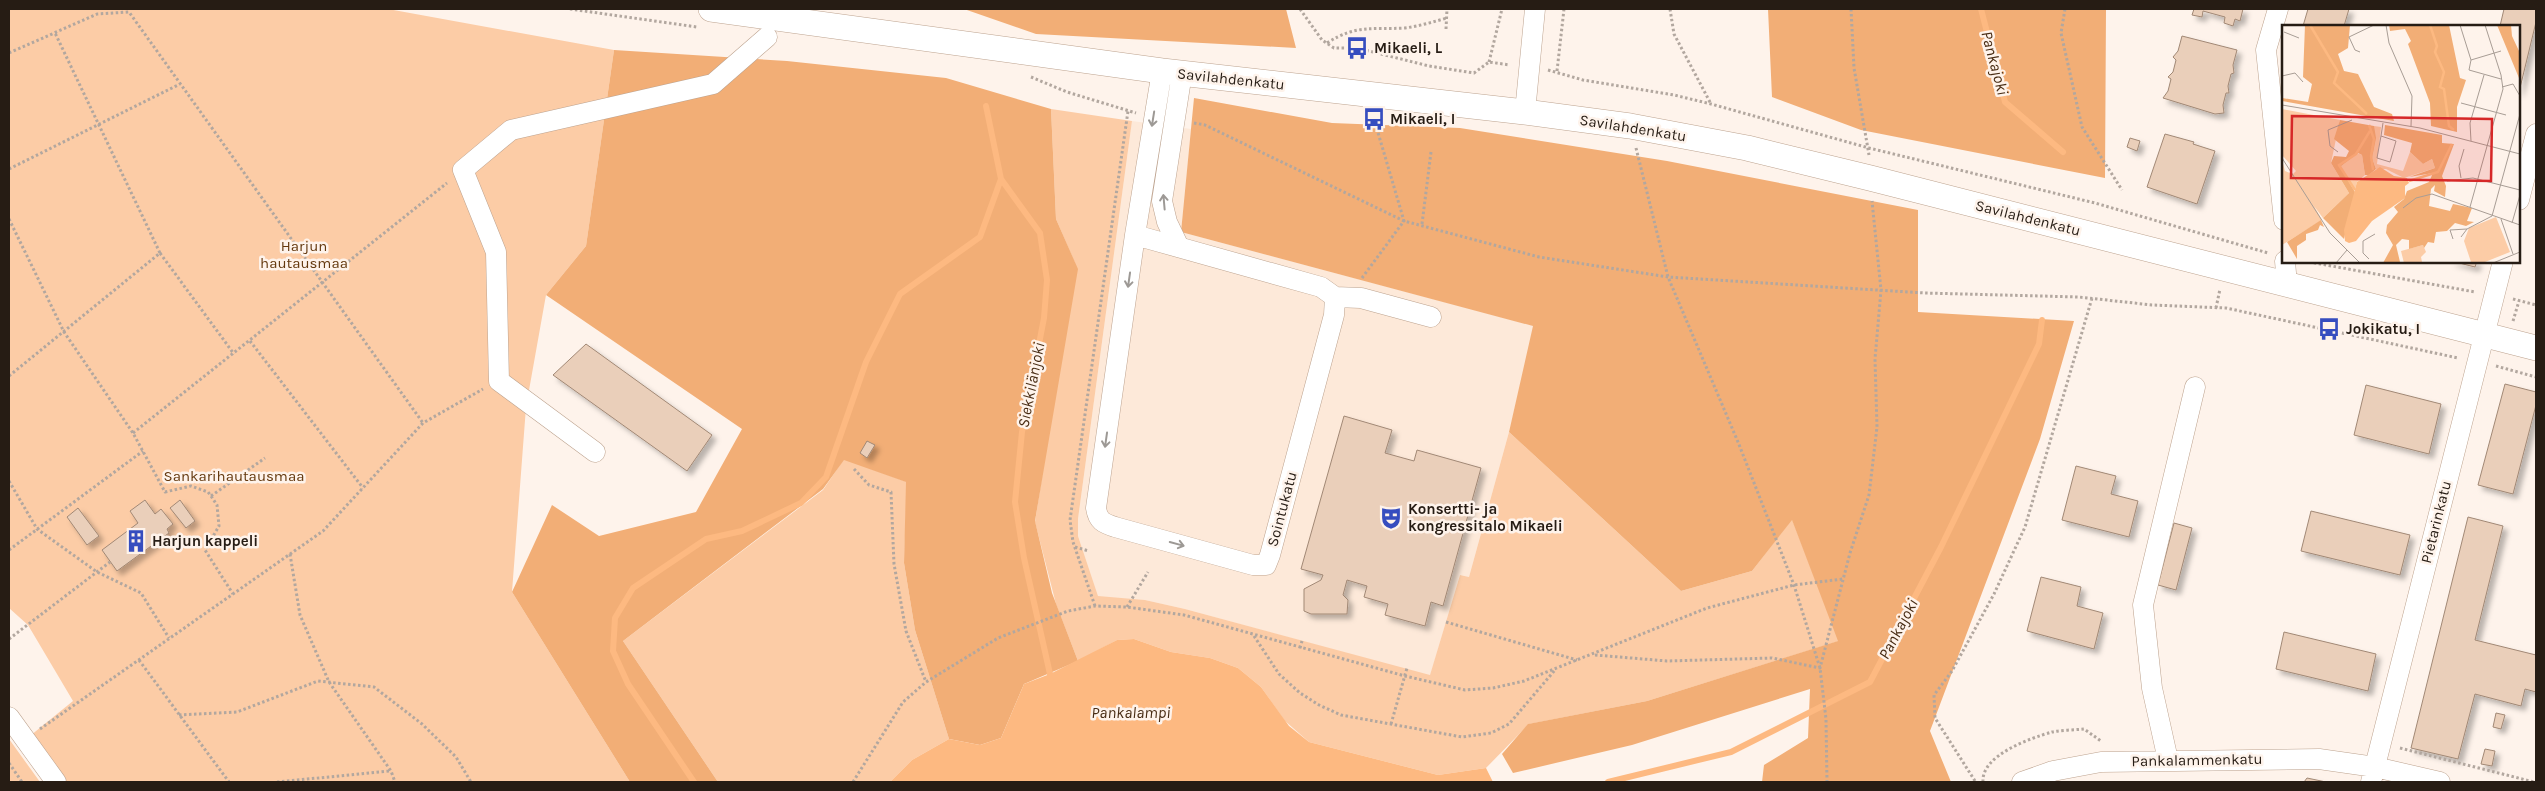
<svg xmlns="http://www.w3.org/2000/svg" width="2545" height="791" viewBox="0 0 2545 791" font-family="Karla,sans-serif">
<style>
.built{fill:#fde9d9}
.green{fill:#fccca6}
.forest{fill:#f2ae76}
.water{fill:#fdb981}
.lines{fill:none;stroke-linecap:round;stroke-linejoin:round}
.stream{stroke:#fdb981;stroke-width:6}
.building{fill:#eacfba;stroke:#a18875;filter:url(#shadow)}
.minor-casing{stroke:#bda38f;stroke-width:21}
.major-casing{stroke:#bda38f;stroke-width:26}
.path{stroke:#b2a79f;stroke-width:3;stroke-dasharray:2.5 2.5;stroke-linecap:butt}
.minor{stroke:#fff;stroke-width:20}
.major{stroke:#fff;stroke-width:25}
.oneway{stroke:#9d9995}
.labels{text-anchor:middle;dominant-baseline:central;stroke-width:5;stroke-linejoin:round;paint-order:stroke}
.poi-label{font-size:15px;font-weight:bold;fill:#261c14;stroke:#fef3eb;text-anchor:start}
.street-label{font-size:15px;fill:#261c14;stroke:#fef3eb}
.park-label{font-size:15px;fill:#64380d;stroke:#fef3eb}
.water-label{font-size:16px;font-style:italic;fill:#482c14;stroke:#fef3eb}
.inset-river{fill:none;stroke:#fdb981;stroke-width:2.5}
.inset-road{fill:none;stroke:#a89d95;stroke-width:1}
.view{fill:#d62828;fill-opacity:0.15;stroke:#d62828;stroke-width:2.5}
.inset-edge{fill:none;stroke:#261c14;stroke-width:2.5}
</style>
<defs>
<filter id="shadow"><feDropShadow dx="4.5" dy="4.5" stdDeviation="2.5" flood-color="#0004"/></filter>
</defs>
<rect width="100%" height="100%" fill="#fef3eb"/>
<path class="built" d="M1132,121L1191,129L1181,232L1534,326L1509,432L1469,577L1460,575L1430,676L1185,609L1145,600L1098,597L1078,536V519Z"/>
<path class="green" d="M9,9H388L614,50L586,246L546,295L526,407L512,592L630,782H55L25,740L73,701L28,625L9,608Z
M1051,109L1132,121L1078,519V536L1098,596L1145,600L1185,609L1430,675L1460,575L1469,577L1509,432L1681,591L1752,571L1792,519L1839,641L1647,701L1529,724L1486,768L1438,775L1309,742L1285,721L1261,687L1238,668L1210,658L1171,652L1134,639L1117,640L1078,661L1056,604L1035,522L1075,263L1056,219Z
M844,459L907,482L904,563L915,630L949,739L912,760L890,782H718L623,641L823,490Z
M9,739L40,782H9Z"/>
<path class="forest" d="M964,9H1286L1296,48L1036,34Z
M1768,9H2106L2105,178L1861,130L1772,97Z
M614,50L787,61L946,78L1051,109L1056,219L1078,269L1035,521L1052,593L1078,661L1024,684L1001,738L980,745L949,739L915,630L904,563L906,482L844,460L823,489L623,641L718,782H630L512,592L552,505L599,536L696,512L742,429L546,295L586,246Z
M1194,98L1332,123L1460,128L1667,161L1918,210V312L2074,321L2040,439L1930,731L1951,782H1762L1764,765L1808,738L1810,689L1632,745L1513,773L1502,754L1528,724L1647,701L1838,641L1792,520L1752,571L1681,591L1509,432L1533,326L1181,232Z"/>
<path class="water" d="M1134,639L1171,652L1210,658L1238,668L1261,687L1289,726L1309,742L1438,775L1486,768L1493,782H890L912,760L949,739L980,745L1001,738L1024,684L1050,674L1117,640Z"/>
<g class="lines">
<path class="stream" d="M1981,9L2005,102L2063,152
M986,106L1001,179L1040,233L1047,280L1044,318L1022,432L1015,502L1024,558L1050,674
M694,782L628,684L613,651L615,618L633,588L706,539L742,531L801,503L826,477L866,362L900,294L980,237L1001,179
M1608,782L1731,752L1870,682L1941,547L2039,344L2042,320"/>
</g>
<path class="building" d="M2194,9H2243L2240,21L2235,19L2233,26L2224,23L2225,17L2203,11L2202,17L2192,15Z
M2308,9H2349L2344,26H2303Z
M2504,9H2536V22L2519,92V26H2500Z
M2182,36L2237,50L2233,65L2234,73L2231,74L2228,86L2229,93H2226L2223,105L2224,113L2215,114L2163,98L2168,91L2171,79L2168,77L2173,72L2176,60L2173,57L2178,51Z
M2165,134L2194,142L2193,144L2215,151L2197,204L2147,187Z
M2130,138L2140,141L2137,151L2127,147Z
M2451,261H2477L2475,267Z
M586,344L712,435L687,471L553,375Z
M2505,384L2536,392V405L2513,494L2478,485Z
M2366,385L2441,404L2429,454L2354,435Z
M1344,416L1392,430L1385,453L1414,461L1417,450L1481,468L1443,606L1431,602L1425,626L1385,615L1388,604L1364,597L1367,586L1347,580L1343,595L1348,600L1347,614H1311L1304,611V589L1321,580L1323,575L1301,569Z
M867,441L875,445L867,458L860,453Z
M2076,466L2116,476L2111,494L2138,501L2129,537L2062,520Z
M145,500L155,514L161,509L173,524L167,529L169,533L117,571L102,550L138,523L130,511Z
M180,500L195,521L186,528L170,508Z
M78,508L99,536L87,545L67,517Z
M2311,511L2410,535L2400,575L2301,551Z
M2468,517L2503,526L2475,640L2536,655V692L2525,689L2521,706L2475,694L2458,759L2411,748Z
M2174,523L2192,528L2176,590L2158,585Z
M2041,577L2081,587L2077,606L2103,613L2094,649L2027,631Z
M2284,632L2376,654L2368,691L2276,669Z
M2496,713L2505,715L2501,729L2493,727Z
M2485,749L2495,751L2492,766L2481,764Z
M2307,778L2326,782H2304Z"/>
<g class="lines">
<defs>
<path id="minor" d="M2278,9L2266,50L2284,220
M1525,112L1535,9
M2519,200L2536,134
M1135,235L1321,287L1335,297L1334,315L1270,555L1266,565H1253L1115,527C1103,523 1098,521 1096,508L1135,235L1162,71
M1179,247L1167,222L1162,201L1182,73
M2285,261L2287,285
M1335,297L1361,298L1431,317
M595,452L499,381L496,252L463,170L511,130L713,84L767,37
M9,717L56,782
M2168,760L2152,688L2143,605L2195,387
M2022,782L2053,771L2101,762L2319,759L2375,767L2440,782
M2371,782L2503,261"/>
<path id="major" d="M711,9L1162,71L1525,112L1630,126L1747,148L1870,178L2536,348"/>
</defs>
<use href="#minor" class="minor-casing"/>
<use href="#major" class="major-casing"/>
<path class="path" d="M570,9L697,27
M1300,9L1322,40L1334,48H1357L1429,66L1474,73L1489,62L1510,65
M1670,9L1674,34L1711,104
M1851,9L1854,68L1869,155
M2065,9L2061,33L2082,127L2122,190
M1446,29L1447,9
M1327,43C1357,24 1372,30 1405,28C1419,26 1433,22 1447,18
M9,53L97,14L129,12L423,423
M1489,62L1502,9
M1548,70L1583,80L1674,95L1711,104L1869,148L2095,203L2268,253
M1557,71L1564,9
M1031,77L1067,92L1136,113
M1194,123L1205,125L1404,221L1539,257L1668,277L1925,293L2079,297L2152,305L2226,308L2458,358
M1636,148L1668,277L1738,442L1794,585L1820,668L1826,719L1827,782
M9,169L180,84
M9,219L64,332L133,433L165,492L191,486L208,492L211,496L217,505L219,526L205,550L233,594
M1422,224L1431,152
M160,253L234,354
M2304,261L2475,292
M1362,278L1404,221L1374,119
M2513,299L2536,305
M2216,308L2220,289
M2513,321L2519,301
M250,341L363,488
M2496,366L2536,377
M9,376L160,253L55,33
M133,433L447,183
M854,469L869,485L891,492L894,564L906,631L926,682
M9,481L37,529L97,572L141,593L169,638
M211,496L265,458
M1075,547L1089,551
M9,550L143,451
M290,554L300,615L329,682L391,771L395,782
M1095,606L1073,542L1070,520L1128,111
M1127,607L1148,572
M1446,622L1577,660
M1254,636L1279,674L1300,693L1319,705L1341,715L1462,737L1491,733L1509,724L1555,670
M9,639L110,562
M1300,648L1302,641
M1595,655L1667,661L1772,658L1820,668L1850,553L1869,495L1877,427L1875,359L1881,290L1872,201
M139,660L229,782
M179,715L237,712L318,681L374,687L422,724L456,757L471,782
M1391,724L1407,668
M40,729L323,531L423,423L483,389
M2400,748L2534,782
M9,763L22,782
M1975,781L1935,718L1934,695L1952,671L1994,594L2025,527L2092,298
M277,782L390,771
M853,782L903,702L926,682L998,638L1068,611L1095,606L1127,607L1184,615L1405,676L1465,690L1493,688L1524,681L1707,608L1794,585L1843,579
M1983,782C1981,755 2031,738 2052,732C2062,730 2074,730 2084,729L2101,741"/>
<use href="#minor" class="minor"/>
<use href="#major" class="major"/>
</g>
<defs><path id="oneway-shaft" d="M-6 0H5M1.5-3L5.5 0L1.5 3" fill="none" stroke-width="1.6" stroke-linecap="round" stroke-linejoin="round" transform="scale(1.25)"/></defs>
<g class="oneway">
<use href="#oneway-shaft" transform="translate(1153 119) rotate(99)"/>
<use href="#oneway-shaft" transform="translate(1164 202) rotate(-95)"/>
<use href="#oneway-shaft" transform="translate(1129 280) rotate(98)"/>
<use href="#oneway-shaft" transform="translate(1106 440) rotate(98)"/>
<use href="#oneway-shaft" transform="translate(1177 544) rotate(15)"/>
</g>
<defs>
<symbol id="bus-bare" viewBox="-9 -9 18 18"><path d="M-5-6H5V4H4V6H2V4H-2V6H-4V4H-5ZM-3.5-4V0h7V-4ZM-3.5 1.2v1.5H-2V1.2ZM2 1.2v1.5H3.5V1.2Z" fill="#364dbf" stroke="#fef3eb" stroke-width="2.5" paint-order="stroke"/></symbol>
<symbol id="theatre-bare" viewBox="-9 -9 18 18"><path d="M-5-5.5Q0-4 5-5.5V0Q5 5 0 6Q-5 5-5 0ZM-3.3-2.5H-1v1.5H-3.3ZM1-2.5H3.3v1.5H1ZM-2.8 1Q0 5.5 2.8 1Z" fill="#364dbf" stroke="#fef3eb" stroke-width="2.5" paint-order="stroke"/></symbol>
<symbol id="building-bare" viewBox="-9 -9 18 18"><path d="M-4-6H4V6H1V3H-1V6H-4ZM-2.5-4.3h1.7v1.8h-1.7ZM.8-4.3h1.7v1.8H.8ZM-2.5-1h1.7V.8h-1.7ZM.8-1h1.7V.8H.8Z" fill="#364dbf" stroke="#fef3eb" stroke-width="2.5" paint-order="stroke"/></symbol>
</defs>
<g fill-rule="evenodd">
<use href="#bus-bare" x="1341" y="32" width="32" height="32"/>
<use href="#bus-bare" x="1358" y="103" width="32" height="32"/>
<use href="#bus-bare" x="2313" y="313" width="32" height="32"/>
<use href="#theatre-bare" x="1375" y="502" width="32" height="32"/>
<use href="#building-bare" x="120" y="525" width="32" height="32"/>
</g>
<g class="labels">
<g class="poi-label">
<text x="1374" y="48">Mikaeli, L</text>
<text x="1390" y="119">Mikaeli, I</text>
<text x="2346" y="329">Jokikatu, I</text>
<text x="1408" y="509">Konsertti- ja<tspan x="1408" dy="17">kongressitalo Mikaeli</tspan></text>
<text x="152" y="541">Harjun kappeli</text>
</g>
<g class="street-label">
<text transform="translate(1231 79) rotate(6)">Savilahdenkatu</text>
<text transform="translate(1633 128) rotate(9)">Savilahdenkatu</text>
<text transform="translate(2028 218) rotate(14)">Savilahdenkatu</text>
<text transform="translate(1282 509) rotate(-75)">Sointukatu</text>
<text transform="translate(2436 522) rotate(-76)">Pietarinkatu</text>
<text transform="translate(2197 760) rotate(-1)">Pankalammenkatu</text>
</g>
<g class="park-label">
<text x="304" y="246">Harjun<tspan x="304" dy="17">hautausmaa</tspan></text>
<text x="234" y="476">Sankarihautausmaa</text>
</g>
<g class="water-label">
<text transform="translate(1995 63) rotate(75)">Pankajoki</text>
<text transform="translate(1031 385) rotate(-79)">Siekkilänjoki</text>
<text transform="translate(1898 629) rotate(-62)">Pankajoki</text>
<text x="1131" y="712">Pankalampi</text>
</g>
</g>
<g transform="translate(2282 25)">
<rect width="238" height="238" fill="#fef3eb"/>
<path d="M0,84L58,95L49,138L67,168L41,193L32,181L40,195L0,220V135L3,146L11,149L14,146L0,130ZM92,101L99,102L95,139L121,146L128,127L141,139L150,134L153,143L122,153L104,144H94L90,133ZM75,128L80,130L83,150L75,157L73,165L58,142ZM214,192L228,227L203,237H189L182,216L187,203ZM141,220L144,227L139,232L140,237L122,238L119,226Z" fill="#fccca6"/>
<path d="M23,0H68L66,23L56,29L62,46L76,49L92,82L110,89L112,96L0,76V73L26,77L30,59L21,52ZM107,0H167L178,53L184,55L175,82V107L149,101L148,78L126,19L129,16L123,4L108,6ZM215,0H229L230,11L237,26V53ZM58,95L92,101L94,113L90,133L94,144L87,150H83L80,130L76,128L58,142L73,167L62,214L41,193L67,168L49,138L52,131L64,132L67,126L52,114ZM103,100L160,110V118L172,119L160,151L164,161L163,172L152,166L153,160L149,164L147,181L168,186L171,179L190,183L185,196L192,197L184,201L173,198L165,206L154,207L152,218L146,217L142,223L141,220L127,224V215L120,214L114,220L118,237L101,238L111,220L104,208L105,200L116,187L112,182L122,174L125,166L147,157L151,148L127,152L153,143L150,134L141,139L128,127L130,118L102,110ZM39,195L42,202L38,200L36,205L24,209V215L15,221V234L5,217Z" fill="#f2ae76"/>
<path d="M98,142L112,151L125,153L127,158L123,161V173L90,196L74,216L67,218L63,216L62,205L75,157Z" fill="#fdb981"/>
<path class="inset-river" d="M28,0L56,47L52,58L85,89M148,0L155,21L153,27L162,47L158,62L162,64L167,101L172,105M87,100L92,114L89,131L91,145M127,156L156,147L170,119M73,165L57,140L74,129L88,106"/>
<path class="inset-road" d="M104,0L107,18L130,71L129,101M178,0L189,35L187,45L219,54M2,7L17,13M78,27L73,25L67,12L92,0M189,35L219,26M0,51L13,48L21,57M220,62L231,59L238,71M179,78L224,90M0,80L138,103L238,129M99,111L114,116L108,137L95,133L99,111L101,98M189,116L188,98L202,50M56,127L48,121L46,105L70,95M0,133L48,208L78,238M179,153L177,141L182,124M165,156L191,153L238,165M188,182L221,64L219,50L203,0M121,183L134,173L150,169L238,200M219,194L231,229M230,198L238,170M179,212L185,204L210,191L238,89M171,214L168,205L185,204M87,234L81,228V216L93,209M54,238L65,225M211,238L238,227"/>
<path class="view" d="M10,91L210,94L209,156L9,153Z"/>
<rect width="238" height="238" class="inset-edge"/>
</g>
<rect width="2545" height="791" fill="none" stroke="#261c14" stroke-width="20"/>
</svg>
